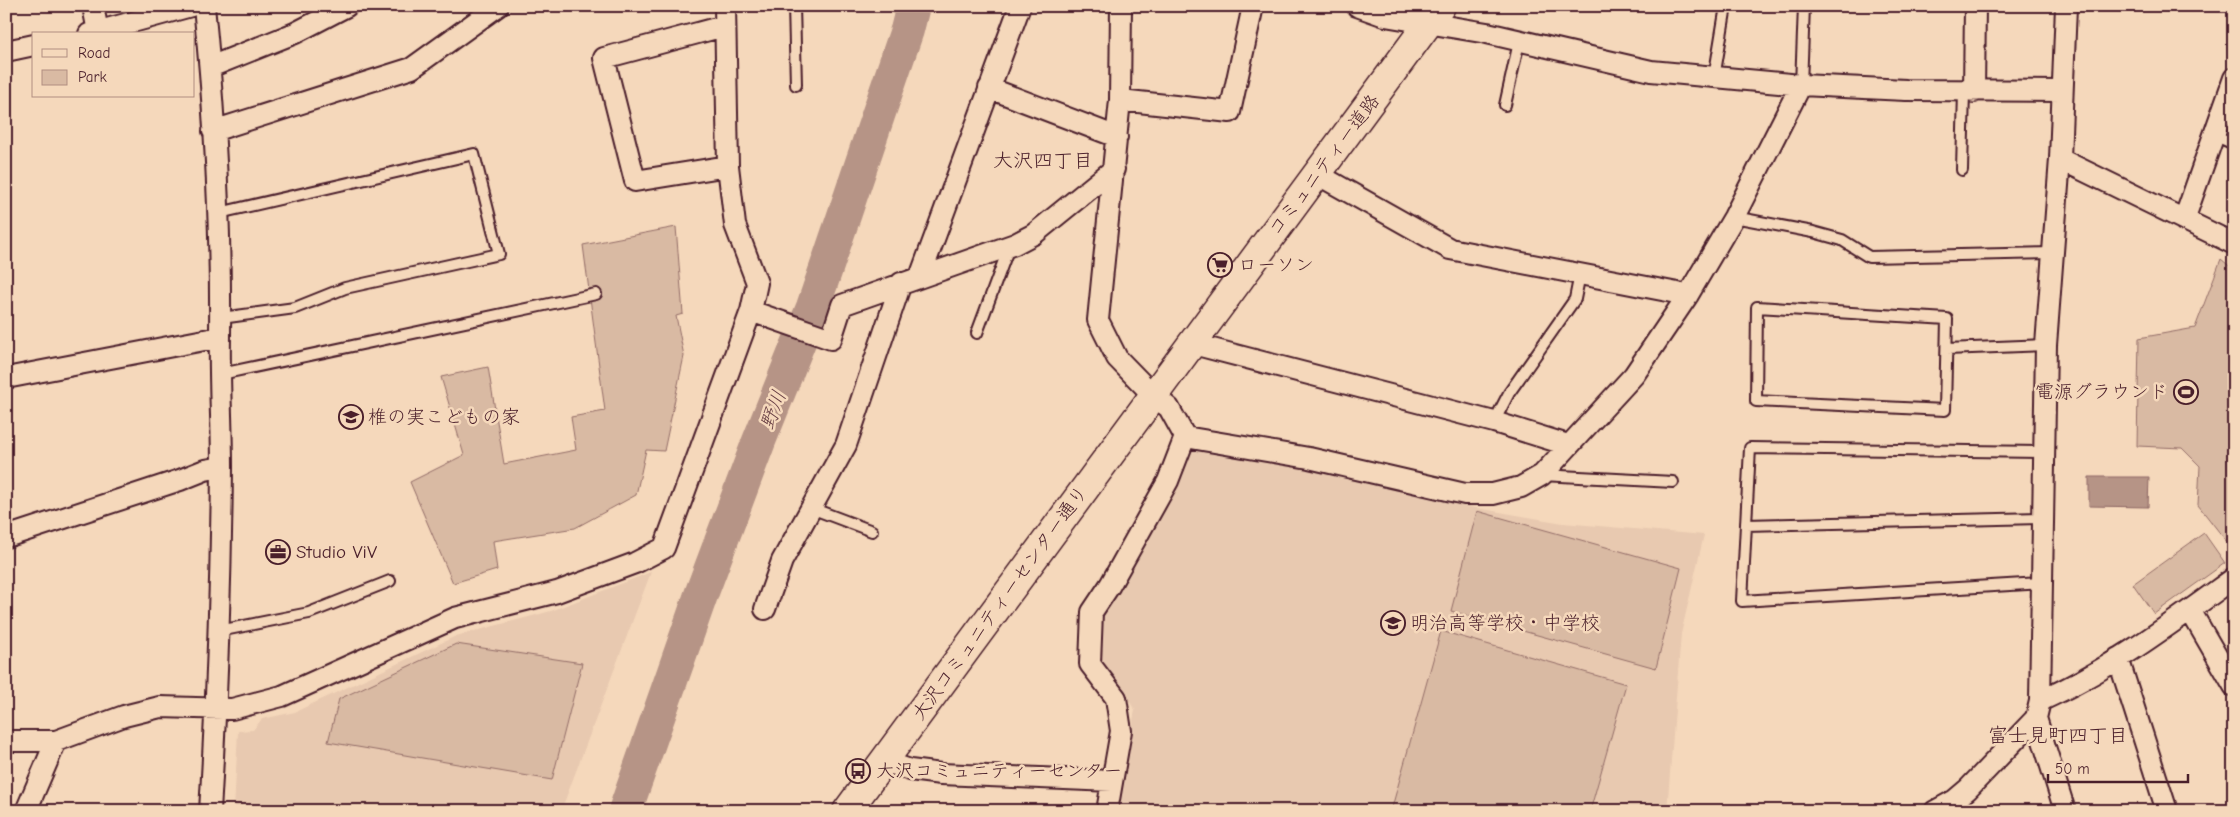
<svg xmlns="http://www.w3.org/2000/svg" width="2240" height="817" viewBox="0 0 2240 817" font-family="'Comic Neue','Klee One',sans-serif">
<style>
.built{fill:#e8c9b0}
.green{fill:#d9baa3;stroke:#926c67}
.water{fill:#b69486;stroke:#8b6562}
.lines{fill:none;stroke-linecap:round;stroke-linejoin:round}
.river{stroke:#b69486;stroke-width:34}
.lane-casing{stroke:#4a1f2b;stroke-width:14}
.street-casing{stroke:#4a1f2b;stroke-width:24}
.secondary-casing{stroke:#4a1f2b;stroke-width:31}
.lane{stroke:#f5d8bb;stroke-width:10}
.street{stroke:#f5d8bb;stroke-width:20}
.secondary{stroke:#f5d8bb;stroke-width:28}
.labels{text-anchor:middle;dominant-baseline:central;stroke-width:5;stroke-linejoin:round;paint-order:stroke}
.street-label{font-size:19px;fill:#4a1f2b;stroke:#f5d8bb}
.poi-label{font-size:19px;fill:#4a1f2b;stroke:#f5d8bb;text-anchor:start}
.neighbourhood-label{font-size:20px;fill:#4a1f2b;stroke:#f5d8bb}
.water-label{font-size:20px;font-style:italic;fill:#653c42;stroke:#f5d8bb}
</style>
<rect width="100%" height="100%" fill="#f5d8bb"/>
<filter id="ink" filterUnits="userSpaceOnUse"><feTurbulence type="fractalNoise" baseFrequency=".02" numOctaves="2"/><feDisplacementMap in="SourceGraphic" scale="10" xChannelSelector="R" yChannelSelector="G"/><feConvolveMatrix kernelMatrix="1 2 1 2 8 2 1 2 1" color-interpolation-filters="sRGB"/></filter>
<g filter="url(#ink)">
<path class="built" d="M1191,446L1301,465L1471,507L1528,517L1563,523L1704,535L1681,634L1667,811H1116L1135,710L1102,660L1103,613Z
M651,572L561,811H234L238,731L253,730L262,719L295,712L456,636L551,611Z"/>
<path class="green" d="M676,227L683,314L676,316L684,356L664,451L646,450L636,495L575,528L493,541L497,570L453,583L410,482L464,455L441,377L488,367L504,464L576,450L571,417L605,411L583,245Z
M2221,259L2234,270V551L2198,505L2200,466L2182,448L2137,446L2139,338L2195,328Z
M1477,511L1681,568L1656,668L1451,611Z
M2204,533L2225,563L2154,614L2133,584Z
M1441,631L1626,684L1590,811H1391Z
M456,644L582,663L552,780L328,742L339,699Z"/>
<path class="water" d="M2089,477H2149L2148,507L2089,506Z"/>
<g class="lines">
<path class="river" d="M625,811L702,592L759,441L813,307L907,30L913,6"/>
<defs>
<path id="lane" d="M794,6L796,85
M1714,78L1726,6
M1801,85L1804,6
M1505,105L1519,42
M2214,135L2234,144
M1962,170L1964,91
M219,213L474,154L499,254L345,288L295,308L221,318
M1734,217L1813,232L1842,240L1869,257L2054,253
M1757,307L1947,319L1945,410L1756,401Z
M977,333L1009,247
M1947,349L2046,345
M221,374L596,294
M1494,422L1509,393L1575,299L1580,274
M1542,475L1673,482
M811,508L872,531
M1746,525L2043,518
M2042,583L1742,601L1750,448L2045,452
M219,631L309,613L390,581"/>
<path id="street" d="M93,6L98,32
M204,6C215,116 221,227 220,337C219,381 222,424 222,467C221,582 217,696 210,811
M725,6L728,166L735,225L757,283L751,311L831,339L842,305L1015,244L1034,234L1114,169
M1357,6L1385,16L1487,33L1651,71L1801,85L1906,90L2062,91
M724,26L604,58L635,181L728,166
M89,34L191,6
M6,51L34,45
M210,67L295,33L347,6
M989,88L1117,137
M1974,92L1975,6
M1120,100L1230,112L1253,6
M213,131L412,68L498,6
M2060,159L2234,244
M1317,174L1450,249L1688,295
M2184,220L2234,78
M920,277L1020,6
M1193,344L1494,422L1568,445
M6,378L220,337
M1185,437L1309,458L1465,494H1493L1521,487L1542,475L1634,375L1688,295L1734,217L1801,85
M6,537L180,480L205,470L222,467
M765,609L782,561L846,445L901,283
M2190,610L2234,686
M2118,658L2167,811
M2040,701C2110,670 2172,623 2234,578
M2036,718L2065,811
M6,741H56L124,716L160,707L232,709L282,696L455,618L557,592L635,563L664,548L751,311
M884,761L910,770L941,774L1112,781
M26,811L56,741
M1107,811L1121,731L1116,698L1090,664L1092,612L1110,585L1168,481L1185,437L1169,408L1153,395L1117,358L1098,320L1120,100L1121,6
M1935,811L1955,800L1968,789L2036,718L2040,701L2046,345L2060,159L2066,6"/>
<path id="secondary" d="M847,811L1441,6"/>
</defs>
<use href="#lane" class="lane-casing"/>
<use href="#street" class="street-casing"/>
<use href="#secondary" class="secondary-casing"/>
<use href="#lane" class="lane"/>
<use href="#street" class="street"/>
<use href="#secondary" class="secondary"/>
</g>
</g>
<defs>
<symbol id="supermarket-ring" viewBox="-11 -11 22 22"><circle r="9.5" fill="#f5d8bb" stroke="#4a1f2b" stroke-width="1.5"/><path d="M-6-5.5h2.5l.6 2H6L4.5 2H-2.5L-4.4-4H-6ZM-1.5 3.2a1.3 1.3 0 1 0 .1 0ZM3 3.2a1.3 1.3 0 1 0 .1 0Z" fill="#4a1f2b"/></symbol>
<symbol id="stadium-ring" viewBox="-11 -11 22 22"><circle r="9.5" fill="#f5d8bb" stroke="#4a1f2b" stroke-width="1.5"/><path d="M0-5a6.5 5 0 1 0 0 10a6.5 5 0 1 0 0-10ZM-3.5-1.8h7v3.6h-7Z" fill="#4a1f2b"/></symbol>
<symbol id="school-ring" viewBox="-11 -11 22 22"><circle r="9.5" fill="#f5d8bb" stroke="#4a1f2b" stroke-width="1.5"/><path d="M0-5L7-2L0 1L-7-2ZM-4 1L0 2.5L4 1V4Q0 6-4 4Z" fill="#4a1f2b"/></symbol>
<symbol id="office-ring" viewBox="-11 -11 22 22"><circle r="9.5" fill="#f5d8bb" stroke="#4a1f2b" stroke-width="1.5"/><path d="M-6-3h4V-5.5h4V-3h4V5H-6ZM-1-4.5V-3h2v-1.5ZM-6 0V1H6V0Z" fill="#4a1f2b"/></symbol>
<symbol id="bus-ring" viewBox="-11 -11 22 22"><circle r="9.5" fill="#f5d8bb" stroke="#4a1f2b" stroke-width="1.5"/><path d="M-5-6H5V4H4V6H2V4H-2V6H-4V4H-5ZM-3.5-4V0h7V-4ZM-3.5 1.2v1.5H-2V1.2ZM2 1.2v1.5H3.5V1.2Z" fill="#4a1f2b"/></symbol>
</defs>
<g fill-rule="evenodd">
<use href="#supermarket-ring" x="1206" y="251" width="28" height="28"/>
<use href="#stadium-ring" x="2172" y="378" width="28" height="28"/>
<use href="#school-ring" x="337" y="403" width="28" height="28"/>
<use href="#office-ring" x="264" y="538" width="28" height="28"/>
<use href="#school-ring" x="1379" y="609" width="28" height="28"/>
<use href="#bus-ring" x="844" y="757" width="28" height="28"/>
</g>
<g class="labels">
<g class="street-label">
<text transform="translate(1324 165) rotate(-53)">コミュニティー道路</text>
<text transform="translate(1000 603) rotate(-54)">大沢コミュニティーセンター通り</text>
</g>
<g class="poi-label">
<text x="1238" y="265">ローソン</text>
<text x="2168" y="392" text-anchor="end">電源グラウンド</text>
<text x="368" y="417">椎の実こどもの家</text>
<text x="296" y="552">Studio ViV</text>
<text x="1410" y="623">明治高等学校・中学校</text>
<text x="876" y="771">大沢コミュニティーセンター</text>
</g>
<g class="neighbourhood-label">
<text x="1043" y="160">大沢四丁目</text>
<text x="2058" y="735">富士見町四丁目</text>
</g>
<g class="water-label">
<text transform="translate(773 410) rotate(-69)">野川</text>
</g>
</g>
<rect width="2240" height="817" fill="none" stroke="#f5d8bb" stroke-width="25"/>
<rect x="12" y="12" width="2215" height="792" fill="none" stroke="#4a1f2b" stroke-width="2" filter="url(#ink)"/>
<rect x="32" y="32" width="162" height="65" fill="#f5d8bb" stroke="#b18e81"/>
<rect x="42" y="49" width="25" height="8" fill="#f5d8bb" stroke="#b18e81"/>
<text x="78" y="58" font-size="15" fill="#4a1f2b">Road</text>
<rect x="42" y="70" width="25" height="15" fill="#d9baa3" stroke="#b18e81"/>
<text x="78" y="82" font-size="15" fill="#4a1f2b">Park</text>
<path d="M2048 774v8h140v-8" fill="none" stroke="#4a1f2b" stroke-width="2.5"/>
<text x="2055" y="774" font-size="15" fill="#4a1f2b" stroke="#f5d8bb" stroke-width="4" paint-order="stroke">50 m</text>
</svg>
